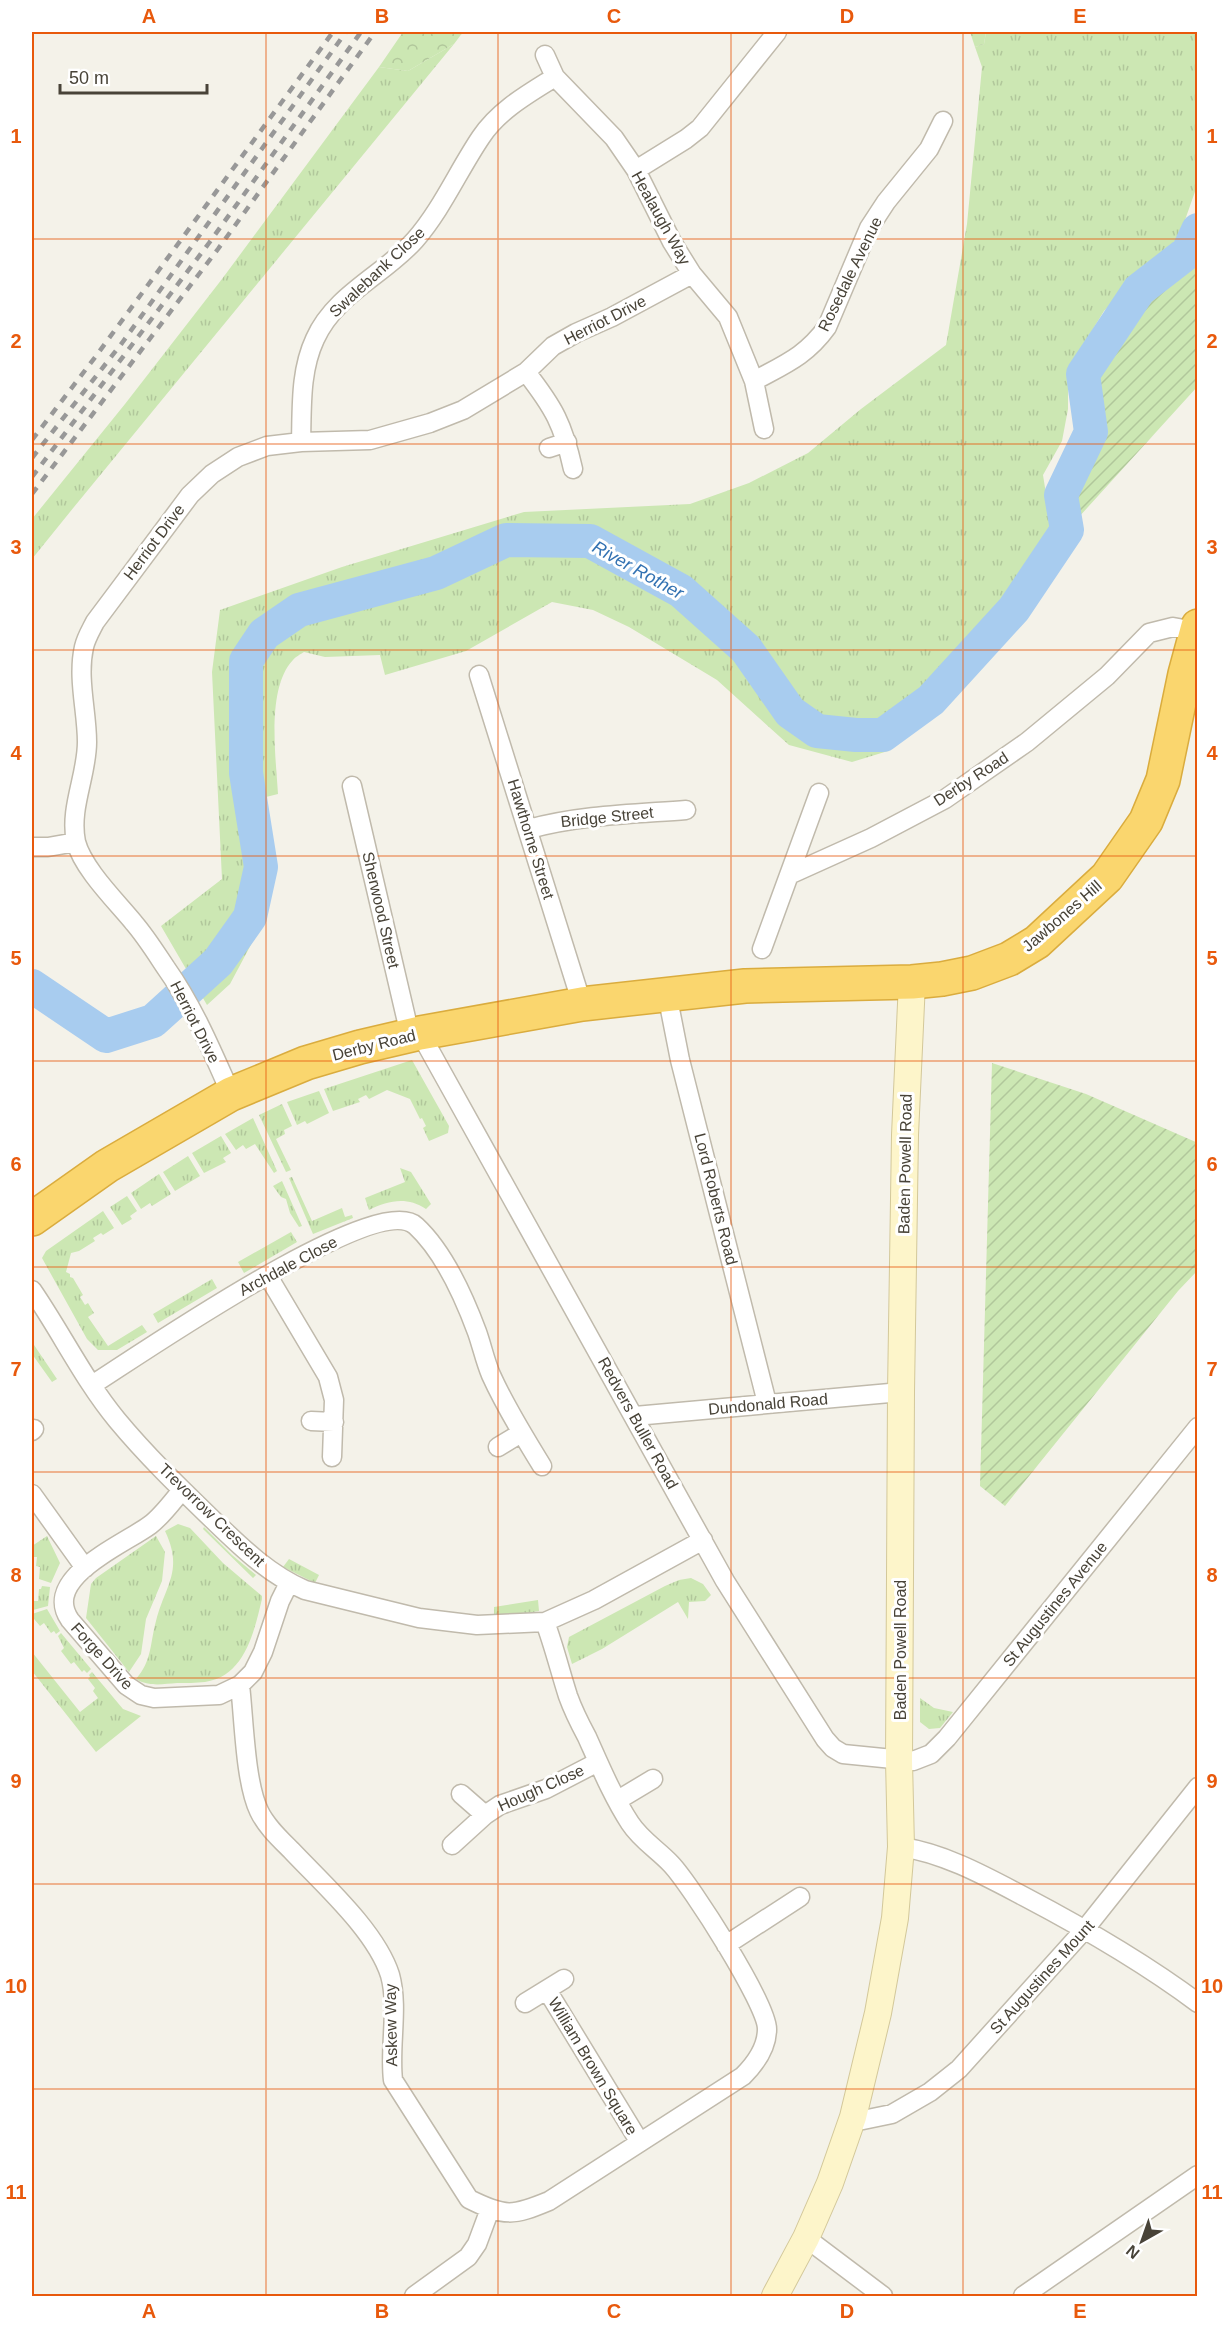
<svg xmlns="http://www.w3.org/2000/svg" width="1229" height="2328" viewBox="0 0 1229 2328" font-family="Helvetica,sans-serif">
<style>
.grass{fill:url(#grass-tufts)}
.forest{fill:url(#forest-crowns)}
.garden{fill:url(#garden-furrows)}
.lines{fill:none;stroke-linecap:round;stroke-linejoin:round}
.river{stroke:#a8ccef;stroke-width:34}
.street-casing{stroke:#c0baac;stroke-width:21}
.secondary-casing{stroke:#d3c89a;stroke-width:28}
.highway-casing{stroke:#daac3e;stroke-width:36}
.street{stroke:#fff;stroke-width:18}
.secondary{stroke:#fdf5ca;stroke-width:26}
.highway{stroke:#fad66e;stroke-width:33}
.rail{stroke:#989898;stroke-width:4.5;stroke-dasharray:8 8;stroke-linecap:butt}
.grid{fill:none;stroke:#e8590c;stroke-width:1.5;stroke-opacity:0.55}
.labels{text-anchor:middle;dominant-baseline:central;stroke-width:6;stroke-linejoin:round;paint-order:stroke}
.street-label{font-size:16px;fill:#484338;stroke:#fff}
.water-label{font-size:18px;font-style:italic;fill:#3372b2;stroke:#fff}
.neatline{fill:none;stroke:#e8590c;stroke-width:2}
.grid-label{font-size:20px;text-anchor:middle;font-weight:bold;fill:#e8590c}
</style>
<defs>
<pattern id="grass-tufts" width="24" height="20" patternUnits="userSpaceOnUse" patternTransform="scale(1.5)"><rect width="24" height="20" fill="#cce7b3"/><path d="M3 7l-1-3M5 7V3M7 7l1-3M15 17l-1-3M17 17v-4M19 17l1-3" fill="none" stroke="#b1c79b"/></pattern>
<pattern id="forest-crowns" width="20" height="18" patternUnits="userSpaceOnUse" patternTransform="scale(1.5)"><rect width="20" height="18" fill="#cce7b3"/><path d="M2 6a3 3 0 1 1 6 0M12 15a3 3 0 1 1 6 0" fill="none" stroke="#b1c79b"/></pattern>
<pattern id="garden-furrows" width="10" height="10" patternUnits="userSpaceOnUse" patternTransform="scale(1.5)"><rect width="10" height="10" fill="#cce7b3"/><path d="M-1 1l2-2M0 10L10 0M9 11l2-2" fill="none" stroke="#b1c79b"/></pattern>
</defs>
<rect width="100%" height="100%" fill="#f4f2e9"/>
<path class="grass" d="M986,32H1197V186L1179,237L1104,311L1068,370V409L1062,441L1043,475L1050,519L1056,529L1006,599L927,689L881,725L888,751L852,762L789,745L717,680L629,627L593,610L552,602L466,651L385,675L380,655L325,657L304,652C301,654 295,657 293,660C266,688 276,758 278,794L262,798L273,873L263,922L230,984L207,1005L161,926L222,879L212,672L220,610L342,567L524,512L690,504L749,483L808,453L861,409L946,345L967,224L982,67L975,47L984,44Z
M454,44L74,507L32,559V519L125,404L222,279L379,67L408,71Z
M412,1060L449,1126L448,1133L429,1141L423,1128L426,1126L422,1118L420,1119L410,1099L387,1090L369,1099L366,1095L358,1099L360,1102L333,1111L324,1089Z
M319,1091L329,1113L307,1124L305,1121L297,1125L287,1102Z
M282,1104L292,1126L284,1130L285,1134L276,1139L291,1170L286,1172L259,1115Z
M253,1118L277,1171L274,1173L255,1144L246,1149L243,1145L236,1150L225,1134Z
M221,1136L231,1153L223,1158L226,1162L204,1173L192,1153Z
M188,1156L200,1176L175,1191L163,1172Z
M400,1168L411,1172L431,1204L426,1209C406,1196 388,1201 369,1210L365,1198L405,1182Z
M159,1174L171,1194L152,1206L150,1203L141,1209L131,1193Z
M292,1177L312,1221L342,1208L345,1217L352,1215L353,1218L313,1234L289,1178Z
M282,1181L302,1226L299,1227L290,1213L286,1199L281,1197L273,1186Z
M127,1196L137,1211L130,1216L132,1219L122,1225L110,1207Z
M103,1211L114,1228L103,1235L101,1233L93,1238L95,1241L79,1251L71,1253L66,1272L70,1274V1277L73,1278L83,1295L80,1297L85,1305L88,1303L94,1313L88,1317L108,1346L142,1325L147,1332L117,1350H98L87,1339L42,1258L46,1251Z
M291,1232L297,1242L244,1273L238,1262Z
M212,1279L217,1288L158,1323L153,1314Z
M32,1342L57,1379L52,1382L32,1354Z
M178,1524L190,1528L223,1563L262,1596V1599C254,1632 245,1676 205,1682C196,1683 186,1683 177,1683C163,1684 149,1687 136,1679C152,1661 150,1643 156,1621C165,1585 184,1571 165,1531Z
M204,1527L232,1555L256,1575L253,1578L203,1529Z
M47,1536L60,1563L51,1583L39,1579L40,1567L36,1566L37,1557H32V1546Z
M156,1536L165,1552L162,1581L146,1619L141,1654L129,1672L86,1618L91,1584L96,1578Z
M289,1559L319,1575L315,1583L283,1567Z
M691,1578L703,1584L711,1595L705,1601L689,1602L688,1619L678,1602L602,1649L572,1664L567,1647L569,1637L665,1586L679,1580Z
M42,1586L50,1587L48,1606L33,1610L32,1611L34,1601H38L39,1589H41Z
M538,1600L539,1611L521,1614H494V1607Z
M47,1609L60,1631L56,1634L54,1631L51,1633L44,1623L40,1626L34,1619L32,1621V1614Z
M61,1633L91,1669L87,1673L84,1670L82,1672L74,1662L71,1664L61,1651L64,1648L58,1636Z
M32,1652L80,1712L98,1698L93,1691L95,1688L88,1679L90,1677L89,1675L92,1672L123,1709L141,1716L96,1752L32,1671Z
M920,1698L934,1708L953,1712L940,1728L929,1729L920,1722Z"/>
<path class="forest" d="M403,32H463L454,44L408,71L379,67Z
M970,32H986L984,44L975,47Z"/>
<path class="garden" d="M1197,254V387L1078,518L1071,495L1102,434L1100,403L1094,380L1149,299L1192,262Z
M992,1063L1086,1094L1198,1143L1197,1271L1178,1291L1005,1506L980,1486Z"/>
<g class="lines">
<path class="river" d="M32,986L106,1036L153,1021L218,962L250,917L261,867L246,773V661L264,634L299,610L436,573L506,540L590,541L681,591L746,649L790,712L817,731L856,735H883L931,700L1014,609L1067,530L1061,495L1091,432L1083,374L1139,290L1188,252L1198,230"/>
<defs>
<path id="street" d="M545,55L555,77L614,138L636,170L672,242L692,274L728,317L754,381L764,429
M636,170L686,139L700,128L777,32
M526,372C554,408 563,424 573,469
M754,381C785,364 806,356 827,327L869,228L886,202L929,149L943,121
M301,442C302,407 300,371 315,339C335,294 384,275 415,240C442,209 458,171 481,137C499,110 528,94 555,77
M549,448L567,442
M479,675L582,1004
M352,786L410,1035
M529,829C580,815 633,814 686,810
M32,847H48L76,842
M789,875L819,793
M762,949L789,875L871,838L945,799L1027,742L1107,676L1149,633L1173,627L1195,631
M667,994L680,1060L767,1403
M420,1033L725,1581L825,1739L833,1748L843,1754L913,1761L931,1754L947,1738L1198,1427
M231,1094C212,1051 193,1006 166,968C156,953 146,937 134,923C117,902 83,869 76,842C69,808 87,776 87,742C87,711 77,678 84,647C86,638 91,630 95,622L190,495L212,474L238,457L267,446L301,442L370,440L430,423L463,410L526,372L553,346L576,333L612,317L692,274
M268,1276L328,1377L334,1400L332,1457
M32,1290C61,1332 84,1380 117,1420C146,1455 179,1487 212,1519C240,1546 268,1574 305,1590L419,1618L477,1625L545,1622L594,1600L703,1540
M92,1385C135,1358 377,1190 416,1226C443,1251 464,1297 477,1332C482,1346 485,1361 491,1375C505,1406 524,1437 542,1466
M635,1416L901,1392
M311,1421L334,1422
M32,1431L34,1429
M498,1447L521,1433
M182,1490C172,1502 162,1516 150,1525C123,1545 41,1578 70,1620L126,1685L141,1695L154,1698L219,1695L240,1685L253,1672L263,1652L280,1601L289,1583
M32,1494L85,1568
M240,1685C244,1719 245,1782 259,1811C266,1826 280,1839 291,1850C323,1884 376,1931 390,1975C399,2007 389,2047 393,2080L469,2199C505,2217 513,2216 549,2201L743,2076C756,2063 767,2048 767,2029C767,2004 691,1885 671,1864C658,1850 641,1840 630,1823C613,1797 600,1766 587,1737C580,1724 573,1710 568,1696C560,1671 554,1646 545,1622
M461,1794L485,1815
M618,1800L653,1779
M452,1845L485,1815L500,1805L546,1789L598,1762
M901,1847C944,1853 987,1877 1025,1897C1084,1928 1143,1962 1198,2003
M726,1945L800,1897
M547,1990L639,2141
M525,2003L564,1979
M853,2117L863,2120L892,2114L930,2092L959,2069L1085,1929L1198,1787
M806,2238L883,2296
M414,2296L468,2257L477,2244L490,2209
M1023,2296L1198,2175"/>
<path id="secondary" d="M775,2296L806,2238L830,2183L853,2117L878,2013L895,1918L901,1847L899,1761L901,1392L905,1135L912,982"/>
<path id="highway" d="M32,1219L107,1166L231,1094L306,1063L360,1047L420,1033L582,1004L745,986L912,982L942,979L972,973L1009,959L1037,942L1107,877L1146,821L1163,780L1185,674L1198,626"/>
</defs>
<use href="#street" class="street-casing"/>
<use href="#secondary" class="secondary-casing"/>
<use href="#highway" class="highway-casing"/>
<use href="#street" class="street"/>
<use href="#secondary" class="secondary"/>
<use href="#highway" class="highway"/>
<path class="rail" d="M32,440L96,356L333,32
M32,458L122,343L346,32
M32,477L209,243L361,32
M32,494L218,249L375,32"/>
</g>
<path class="grid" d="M266,32V2296M498,32V2296M731,32V2296M963,32V2296M32,239H1198M32,444H1198M32,650H1198M32,856H1198M32,1061H1198M32,1267H1198M32,1472H1198M32,1678H1198M32,1884H1198M32,2089H1198"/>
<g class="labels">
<g class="street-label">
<text transform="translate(661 218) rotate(61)">Healaugh Way</text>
<text transform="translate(377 272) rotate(-43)">Swalebank Close</text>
<text transform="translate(850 274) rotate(-64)">Rosedale Avenue</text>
<text transform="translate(605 320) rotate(-27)">Herriot Drive</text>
<text transform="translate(154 542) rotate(-53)">Herriot Drive</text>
<text transform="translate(971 779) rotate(-33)">Derby Road</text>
<text transform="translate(607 817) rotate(-6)">Bridge Street</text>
<text transform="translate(531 839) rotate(73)">Hawthorne Street</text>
<text transform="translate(381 910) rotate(77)">Sherwood Street</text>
<text transform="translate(1062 916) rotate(-41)">Jawbones Hill</text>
<text transform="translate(195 1022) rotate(63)">Herriot Drive</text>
<text transform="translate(374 1045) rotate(-14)">Derby Road</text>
<text transform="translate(905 1164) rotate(-89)">Baden Powell Road</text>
<text transform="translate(716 1199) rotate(76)">Lord Roberts Road</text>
<text transform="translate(288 1266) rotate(-28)">Archdale Close</text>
<text transform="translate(768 1404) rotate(-5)">Dundonald Road</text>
<text transform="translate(638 1423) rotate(61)">Redvers Buller Road</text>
<text transform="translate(212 1515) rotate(44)">Trevorrow Crescent</text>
<text transform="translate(1055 1604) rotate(-51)">St Augustines Avenue</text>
<text transform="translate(900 1650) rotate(-90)">Baden Powell Road</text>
<text transform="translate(102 1656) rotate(48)">Forge Drive</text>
<text transform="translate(541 1788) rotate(-24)">Hough Close</text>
<text transform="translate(1042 1977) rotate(-48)">St Augustines Mount</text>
<text transform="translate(391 2025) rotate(-91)">Askew Way</text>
<text transform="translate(593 2066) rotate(59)">William Brown Square</text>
</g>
<g class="water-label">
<text transform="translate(638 570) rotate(29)">River Rother</text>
</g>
</g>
<rect width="1229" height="2328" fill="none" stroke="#ffffff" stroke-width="66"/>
<g transform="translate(1142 2241) rotate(220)" stroke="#ffffff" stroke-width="4.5" paint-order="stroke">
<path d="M0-4.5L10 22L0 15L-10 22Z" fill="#484338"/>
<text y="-9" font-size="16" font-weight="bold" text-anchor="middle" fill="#484338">N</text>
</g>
<path d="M60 84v9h147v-9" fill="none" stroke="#484338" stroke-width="3"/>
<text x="69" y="84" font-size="18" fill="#484338" stroke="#ffffff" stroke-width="4.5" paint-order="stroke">50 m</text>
<rect x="33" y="33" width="1163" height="2262" class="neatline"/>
<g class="grid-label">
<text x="149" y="23">A</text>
<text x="382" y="23">B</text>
<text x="614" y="23">C</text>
<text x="847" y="23">D</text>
<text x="1080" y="23">E</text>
<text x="16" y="143">1</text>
<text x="1212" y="143">1</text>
<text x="16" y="348">2</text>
<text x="1212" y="348">2</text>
<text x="16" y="554">3</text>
<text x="1212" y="554">3</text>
<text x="16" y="760">4</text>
<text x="1212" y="760">4</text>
<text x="16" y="965">5</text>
<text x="1212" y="965">5</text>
<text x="16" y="1171">6</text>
<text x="1212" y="1171">6</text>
<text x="16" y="1376">7</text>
<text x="1212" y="1376">7</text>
<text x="16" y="1582">8</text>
<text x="1212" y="1582">8</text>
<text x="16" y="1788">9</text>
<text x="1212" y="1788">9</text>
<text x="16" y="1993">10</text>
<text x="1212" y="1993">10</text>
<text x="16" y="2199">11</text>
<text x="1212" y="2199">11</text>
<text x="149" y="2318">A</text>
<text x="382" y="2318">B</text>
<text x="614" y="2318">C</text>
<text x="847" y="2318">D</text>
<text x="1080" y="2318">E</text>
</g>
</svg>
